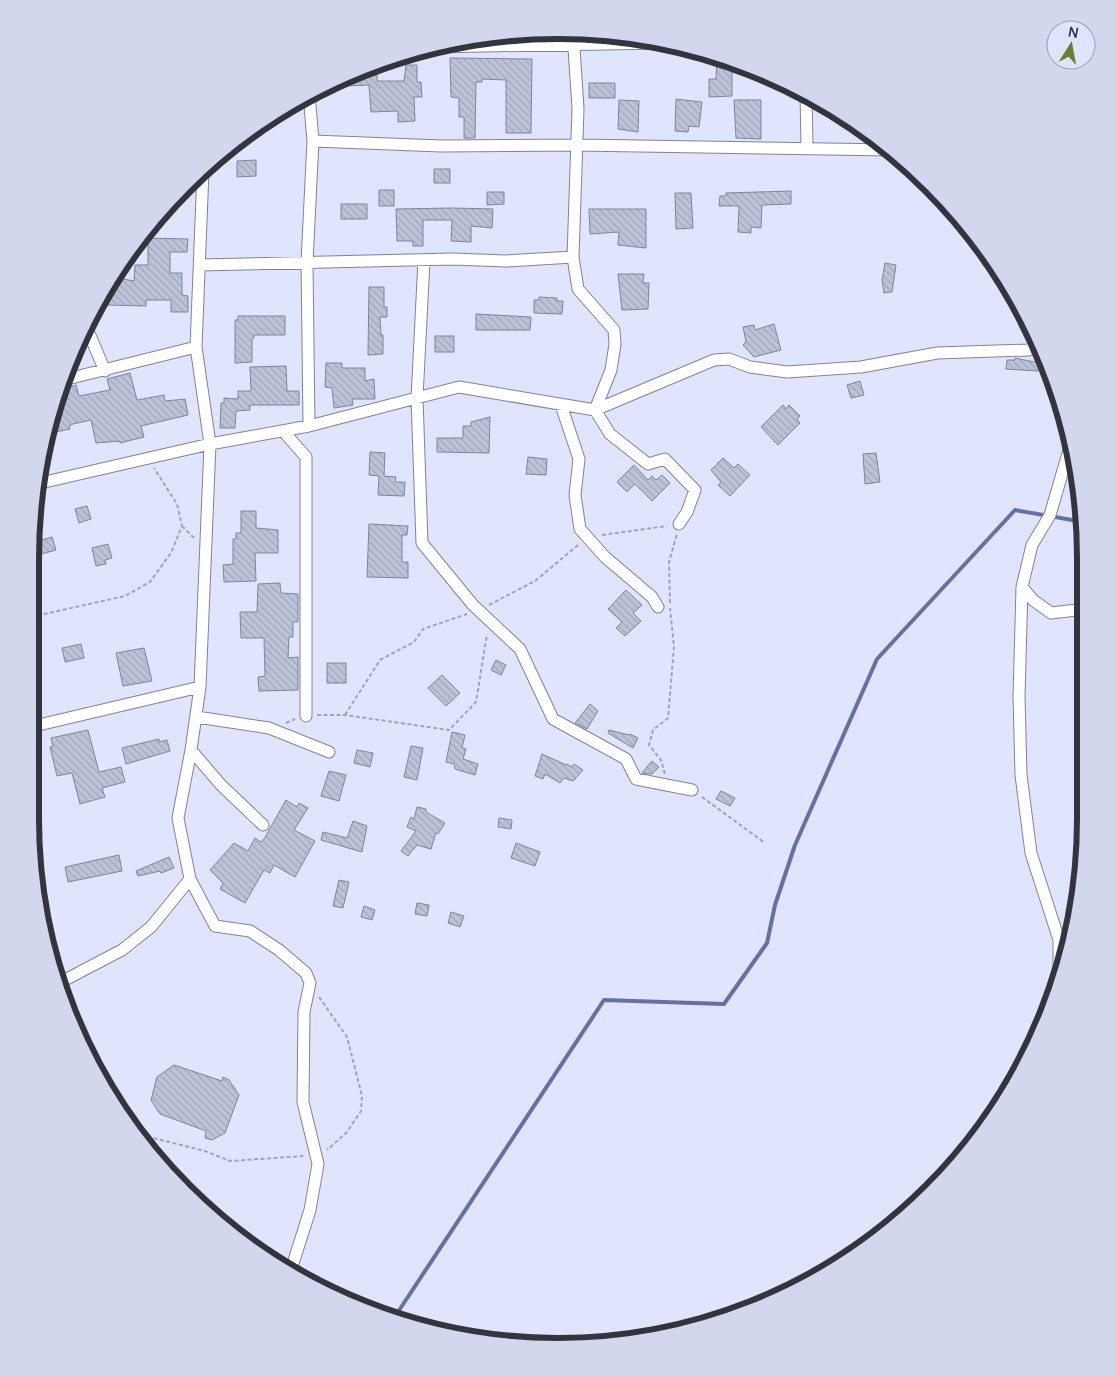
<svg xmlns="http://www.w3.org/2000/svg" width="1116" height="1377" viewBox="0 0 1116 1377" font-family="Manrope,sans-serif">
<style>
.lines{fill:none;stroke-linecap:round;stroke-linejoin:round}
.stream{stroke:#6670a3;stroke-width:4}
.building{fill:url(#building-back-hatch);stroke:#7f8499}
.street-casing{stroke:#7e8398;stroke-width:13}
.path{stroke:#a0a4b6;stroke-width:2;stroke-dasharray:4 2.5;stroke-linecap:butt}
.street{stroke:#fff;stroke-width:11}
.rim{fill:none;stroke:#33353e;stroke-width:6}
</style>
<defs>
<pattern id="building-back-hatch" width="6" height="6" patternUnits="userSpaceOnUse" patternTransform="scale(1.25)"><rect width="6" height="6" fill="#bcc2d8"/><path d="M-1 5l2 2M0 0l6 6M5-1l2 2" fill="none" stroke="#a2a7ba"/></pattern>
</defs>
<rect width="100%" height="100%" fill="#e0e5fd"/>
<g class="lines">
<path class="stream" d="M394,1318L604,1000L724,1004L767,943L775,905L795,845L877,659L1015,510L1078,521L1085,526"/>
</g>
<path class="building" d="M450,58L532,59L531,133H506V80L482,79V82H476L475,138H464V117H459V98L451,97Z
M717,58L732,60V96L709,97V79H716Z
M377,65V81H404L406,65H417V82H421L422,97H414L415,121L398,122V111L371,112L369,85L322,87Z
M589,83H615V98H589Z
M676,99L702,102L699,127L689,126L688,132L675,131Z
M619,100L639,101L638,132L618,129Z
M734,100H761V139L736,138Z
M256,160V176L237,177V161Z
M434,169H450V183H434Z
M379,190H394V206H379Z
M791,191V204L762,205L761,228L751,227V233L738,232L739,206H719L720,196H726V193Z
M487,192H504V204L487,205Z
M675,193H691L693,228L676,229Z
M341,204H367V219H341Z
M453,208L493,209L492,228L471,226V242L451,241L452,220H423V246H413V241H397L396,209Z
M589,209H646V248L618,245L619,232L590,234Z
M148,238L188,239L187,252H170V273H182V295L188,296V312H171V300H146V306L107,305V293H115L118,278L134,281L135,265H148Z
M885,263L896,265L892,292L884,293L882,280Z
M618,274H644L643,283H649L648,309L622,310Z
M369,287H384V307H387V317H380L381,335H383V354L368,355Z
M539,297L557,298V301H563L562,314L534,313V300H539Z
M476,314L531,317L530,330H476Z
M238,316H285V335H254V338L252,339V362L235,363V320H238Z
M774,324L781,350L754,357L743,345L746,342L743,327L754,325L755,330Z
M435,336H454V352H435Z
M1015,358L1039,363L1038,371L1006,369L1007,360H1015Z
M326,363H342V368H365V381L374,379L375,399H352L353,405L334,408L332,388L325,387Z
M286,366L287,391H299V405H250V410L236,411L235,428H220L221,403H224V398L238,399V391H251L250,367Z
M130,373L137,400L164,395L165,401L185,399L188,415L141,426L144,437L120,443V441L96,443L91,420L73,424L69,426L70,429L46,434L51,421L59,419L56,402L67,400L65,388L76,385L79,396L110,390L107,379Z
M860,381L864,395L851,398L847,385Z
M783,405L786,409L789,405L800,416L797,419L800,423L778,445L761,427Z
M490,417L489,453L437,452V438H463V426H471V422Z
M370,452L385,453L384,476L396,477L395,482H405L404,496L378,495L379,476L369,475Z
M876,453L880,482L865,484L863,454Z
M528,457L547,459L546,475L526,474Z
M723,458L734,468L738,464L750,475L730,496L718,485L721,482L711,470Z
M634,465L648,480L652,476L656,480L662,475L670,483L652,501L635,484L627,492L617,482Z
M87,506L91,519L79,523L75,509Z
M241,511H256V528L278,530V553H255L256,581L224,582L223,565L233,564V539H236V533H241Z
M369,524L408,526L407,535H402V562H408V578L367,577Z
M52,537L56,550L31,557V543Z
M108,544L112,558L105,560L106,564L96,566L92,548Z
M280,583L281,593L298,594V622H293V637H289L288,658L298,657V690L259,691L258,677L265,676L264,638H241L240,612H257L258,584Z
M626,590L642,605L633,613L641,621L625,636L616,628L622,622L608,609Z
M81,644L84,658L65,662L62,648Z
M144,648L152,681L123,686L116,653Z
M496,660L506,665L501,675L491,670Z
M327,663H346V683H327Z
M442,675L460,693L446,706L428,688Z
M590,704L598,711L587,729L575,723Z
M88,730L99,772L121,767L125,782L102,788L105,797L80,804L72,773L57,776L50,747H53L51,738Z
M609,730L629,735L630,734L638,738L633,748L608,733Z
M452,732L465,735L462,748L466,749L463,759L478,764L475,775L455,769L454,764L446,762Z
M159,739V742L167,740L170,751L126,764L122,748Z
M411,746L423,748L417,780L404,777Z
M357,750L373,753L370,767L354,763Z
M542,754L566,765L567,764L572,767L574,764L583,770L573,781L564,778L560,783L545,774L543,779L535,776Z
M652,761L659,767L652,774L642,773Z
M329,771L346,775L339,801L321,796Z
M38,785L41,798L30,800V786Z
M721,791L735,798L730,806L716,799Z
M286,800L297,807L299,803L308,808L294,830L315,841L295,877L274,865L270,873L264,870L245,903L220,889L223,883L210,870L234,843L248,851L255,838L261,842L264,839Z
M417,807L426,809V812L445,823L438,834L436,833L431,849L417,845L408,856L401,851L416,831L407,827L411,817L414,819Z
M499,818L512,820L511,829L498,827Z
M353,821L367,826L362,852L321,840L323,832L347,838Z
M516,843L540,852L535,866L511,858Z
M119,855L122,871L68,882L65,867Z
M169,857L174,868L161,873L160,871L138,876L136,871Z
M339,880L349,882L343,908L333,906Z
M417,903L429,905L427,916L415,914Z
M364,906L375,910L372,920L361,917Z
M451,912L464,916L460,927L448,923Z
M174,1065L222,1081L223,1077L229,1080L239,1095L225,1133L212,1140L205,1138L206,1131L160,1114L151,1100L157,1077Z"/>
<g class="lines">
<defs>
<path id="street" d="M573,33L578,109L573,257L578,289L614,330L615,344L611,370L595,410L610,434L648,464L665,459L695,490L687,512L679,524
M430,47L662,43
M806,93L807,147
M309,94L313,141L441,146L577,145L891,150
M424,260L417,398L422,543L473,605L520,649L553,719L626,759L636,779L692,790
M200,265L452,259L506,261L573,257
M86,326L105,371
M63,380L196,347L203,171
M561,405L579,459L575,495L580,529L605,557L652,597L658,607
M309,426L307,262L313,141
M283,431L306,457V716
M1071,443L1050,515L1032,545L1022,587L1033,600L1051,613L1085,609
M36,484L210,444L309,426L459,387L595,410L714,360L729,359L750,367L787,372L861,367L937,353L1029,350L1038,342
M1022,587L1019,696L1021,775L1031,853L1059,940V980
M197,717L269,728L329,752
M30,727L200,687
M191,750L200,687L210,444L196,347
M263,825L221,785L191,750L178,818L190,879L215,926L250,931L279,950L306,973L310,983L304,1012L303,1102L318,1164L310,1210L290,1273
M59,983L122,950L151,927L190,879"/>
</defs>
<use href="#street" class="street-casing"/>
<path class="path" d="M182,526L194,538
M602,535L667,526
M670,603L669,562L677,534
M489,605L535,581L578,545
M31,617L125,596L150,582L171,553L182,526L177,504L154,468
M317,715H345L449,730L476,702L487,634
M345,715L380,660L414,642L423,629L467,614
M286,723L295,719
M665,774L661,760L649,745L653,730L668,718L674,647L670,608
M702,797L765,843
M41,903L46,902
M319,997L347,1037L362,1096L361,1111L347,1132L327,1150
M141,1135L205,1151L230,1161L304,1156"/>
<use href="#street" class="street"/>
</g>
<path d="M0 0H1116V1377H0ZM558 39H558A519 519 0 0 1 1077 558V819A519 519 0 0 1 558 1338H558A519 519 0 0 1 39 819V558A519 519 0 0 1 558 39Z" fill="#d2d7ee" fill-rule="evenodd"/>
<path class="rim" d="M558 39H558A519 519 0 0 1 1077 558V819A519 519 0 0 1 558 1338H558A519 519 0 0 1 39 819V558A519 519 0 0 1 558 39Z"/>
<g transform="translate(1071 45) rotate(11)"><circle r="24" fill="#e0e5fd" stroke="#9b9fb1"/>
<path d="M0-4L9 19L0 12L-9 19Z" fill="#678033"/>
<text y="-8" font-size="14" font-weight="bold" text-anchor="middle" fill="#33353e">N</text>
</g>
</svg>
